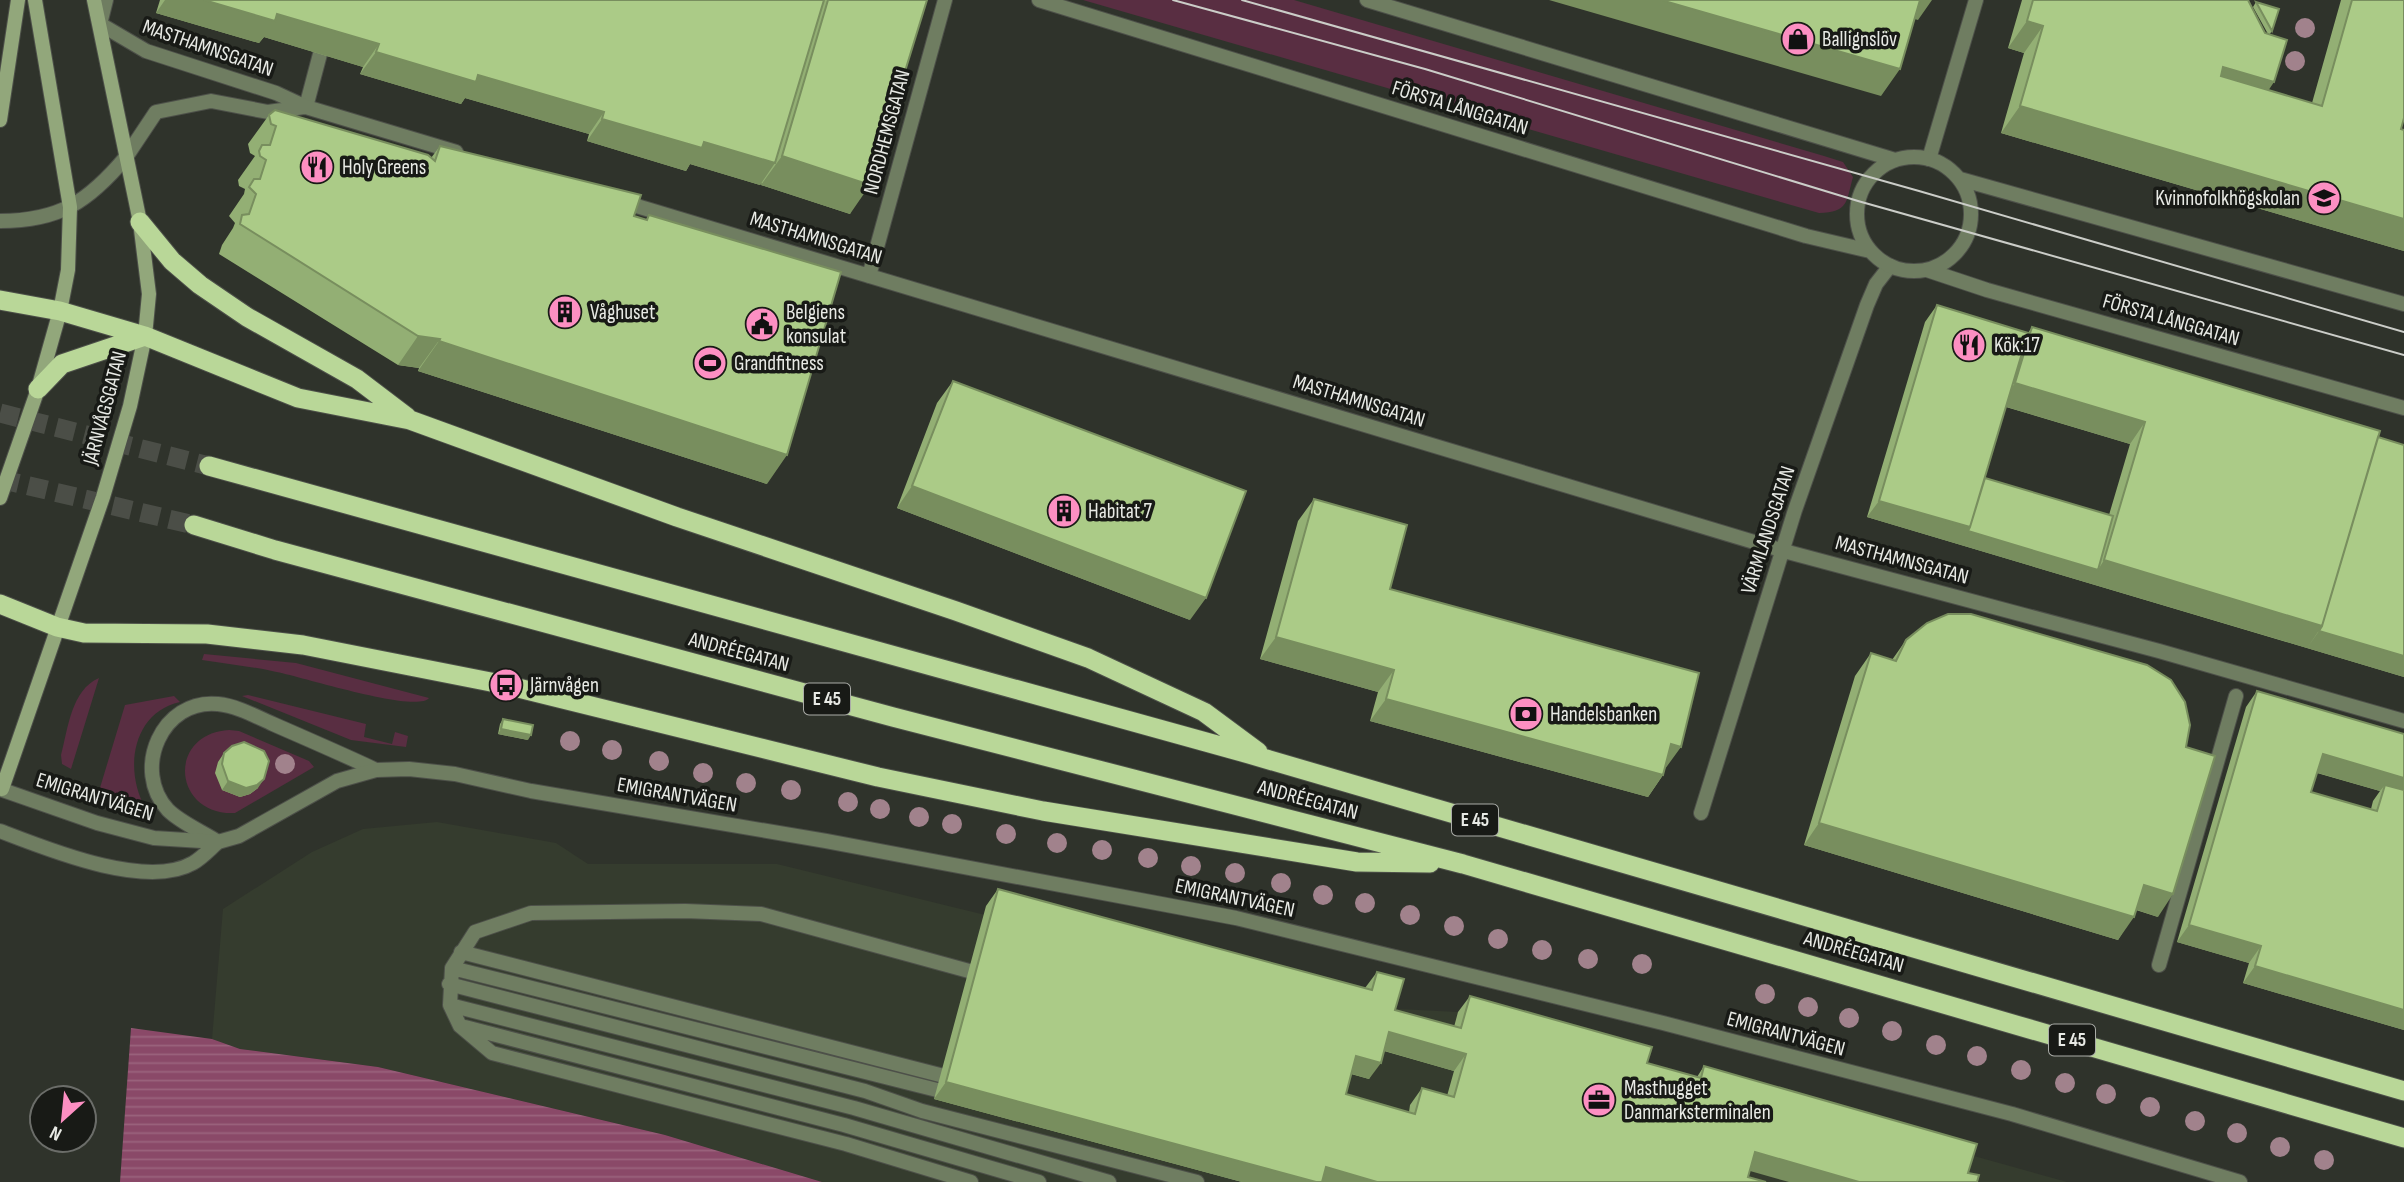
<svg xmlns="http://www.w3.org/2000/svg" width="2404" height="1182" viewBox="0 0 2404 1182" font-family="'Sofia Sans Condensed',sans-serif">
<style>
.built{fill:#353c2e}
.grass{fill:#592e42}
.water{fill:url(#water-rules)}
.lines{fill:none;stroke-linecap:round;stroke-linejoin:round}
.trunk-tunnel{stroke:#4b4e47;stroke-width:19;stroke-dasharray:19 10;stroke-linecap:butt}
.service-casing{stroke:#4d5049;stroke-width:16}
.minor-casing{stroke:#4d5049;stroke-width:16}
.tertiary-casing{stroke:#4d5049;stroke-width:16}
.secondary-casing{stroke:#4d5049;stroke-width:16}
.trunk-casing{stroke:#4d5049;stroke-width:21}
.service{stroke:#6f7d61;stroke-width:14}
.minor{stroke:#6f7d61;stroke-width:14}
.tertiary{stroke:#6f7d61;stroke-width:14}
.secondary{stroke:#92a77b;stroke-width:14}
.trunk{stroke:#b9d798;stroke-width:19}
.tram{stroke:#cbcdc8;stroke-width:2}
.tree{fill:#a1828c}
.wall{fill:#93af74;fill-rule:evenodd}
.shaded-wall{fill:#788e5e}
.building{fill:#abcb87;stroke:#788e5e;stroke-width:2;fill-rule:evenodd}
.labels{text-anchor:middle;dominant-baseline:central;stroke-width:7;stroke-linejoin:round;paint-order:stroke}
.shield{fill:#181a16;stroke:#aaaca7;stroke-width:2}
.shield-label{font-size:19px;font-weight:bold;fill:#e8eae5}
.poi-label{font-size:21px;fill:#e8eae5;stroke:#181a16;text-anchor:start}
.street-label{font-size:21px;fill:#e8eae5;stroke:#181a16}
</style>
<defs>
<pattern id="water-rules" width="6" height="5" patternUnits="userSpaceOnUse" patternTransform="scale(1.75)"><rect width="6" height="5" fill="#8a4968"/><path d="M0 2.5h6" fill="none" stroke="#9a637d"/></pattern>
</defs>
<rect width="100%" height="100%" fill="#2f332b"/>
<path class="built" d="M437,822L556,843L588,864H777L1360,1007L1458,1012L2067,1182H822L665,1135L378,1067L240,1049L212,1039L223,909L312,852L363,829Z"/>
<path class="grass" d="M1083,0H1294L1824,156L1843,162L1853,177C1846,202 1849,212 1819,213Z
M204,654L296,663L429,698C416,714 297,675 272,671C249,666 226,664 202,660Z
M99,678L71,769L62,764L61,755C68,729 71,690 99,678Z
M248,695L366,724L364,737L392,744L395,732L408,736L406,747L351,740L242,696Z
M174,696L180,702C131,713 124,772 146,809L145,813H128L96,801L125,705Z
M229,730L239,731L309,761L314,767L235,813C173,816 166,734 229,730Z"/>
<path class="water" d="M131,1028L212,1039L240,1049L378,1067L665,1135L822,1182H120Z"/>
<g class="lines">
<path class="trunk-tunnel" d="M0,413L209,466
M0,479L194,525"/>
<defs>
<path id="service" d="M306,107L320,54
M218,842C203,832 181,823 168,810C131,770 162,698 218,704C237,706 255,716 273,724C307,739 342,754 376,770
M461,952L940,1075
M2159,965L2236,696
M452,968L937,1090
M969,971L761,914L685,911L531,913L475,932L452,968L450,1005L460,1026L492,1053L846,1144L971,1182
M449,984L865,1091L922,1111L1197,1182
M450,1005L854,1108L1109,1182
M465,1027L844,1125L1039,1182"/>
<path id="minor" d="M100,24L146,51L276,93L306,107L456,152
M126,157L156,112L211,101L268,112L304,107
M1929,159L1976,0
M620,201L1784,551L2159,651L2404,721
M869,276L945,0
M1701,813L1795,510L1867,305L1876,284L1890,266"/>
<path id="tertiary" d="M1039,0L1806,236L1870,251
M1367,0L1895,160
M100,24L106,0
M1857 214a57 57 0 1 1 114 0a57 57 0 1 1-114 0Z
M1960,179L2404,304
M0,221C60,221 89,201 126,157
M1927,270L1987,290L2404,408
M0,789L97,823L154,838L218,842L239,836L337,781L376,770L409,769L455,774L531,791L826,841L1236,918L1663,1023L2012,1114L2240,1182
M0,831C47,849 146,890 193,863C202,858 210,849 218,842"/>
<path id="secondary" d="M0,120L18,0
M0,498L38,389L60,311L68,270L70,207L35,0
M2,789L103,497L130,406L145,336L149,294L140,222L94,0"/>
<path id="trunk" d="M140,222L172,261L200,285L247,317L357,379L407,417
M0,300L60,311L145,336L298,398L410,420L677,517L956,611L1088,658L1204,712L1258,752
M38,389L62,364L145,336
M209,466L1242,752L2404,1091
M194,525L275,550L893,717L1463,864L2404,1138
M0,604L57,627L84,633L207,634L303,645L506,685L878,777L1043,811L1357,862L1430,863"/>
</defs>
<use href="#service" class="service-casing"/>
<use href="#minor" class="minor-casing"/>
<use href="#tertiary" class="tertiary-casing"/>
<use href="#secondary" class="secondary-casing"/>
<use href="#trunk" class="trunk-casing"/>
<use href="#service" class="service"/>
<use href="#minor" class="minor"/>
<use href="#tertiary" class="tertiary"/>
<use href="#secondary" class="secondary"/>
<use href="#trunk" class="trunk"/>
<path class="tram" d="M1173,0L1425,69L1858,201L2404,355
M1242,0L1919,191L2404,332"/>
</g>
<g class="tree">
<circle cx="2305" cy="28" r="10"/>
<circle cx="2295" cy="61" r="10"/>
<circle cx="570" cy="741" r="10"/>
<circle cx="612" cy="750" r="10"/>
<circle cx="659" cy="761" r="10"/>
<circle cx="285" cy="764" r="10"/>
<circle cx="703" cy="773" r="10"/>
<circle cx="746" cy="783" r="10"/>
<circle cx="791" cy="790" r="10"/>
<circle cx="848" cy="802" r="10"/>
<circle cx="880" cy="809" r="10"/>
<circle cx="919" cy="817" r="10"/>
<circle cx="952" cy="824" r="10"/>
<circle cx="1006" cy="834" r="10"/>
<circle cx="1057" cy="843" r="10"/>
<circle cx="1102" cy="850" r="10"/>
<circle cx="1148" cy="858" r="10"/>
<circle cx="1191" cy="866" r="10"/>
<circle cx="1235" cy="873" r="10"/>
<circle cx="1281" cy="883" r="10"/>
<circle cx="1323" cy="895" r="10"/>
<circle cx="1365" cy="903" r="10"/>
<circle cx="1410" cy="915" r="10"/>
<circle cx="1454" cy="926" r="10"/>
<circle cx="1498" cy="939" r="10"/>
<circle cx="1542" cy="950" r="10"/>
<circle cx="1588" cy="959" r="10"/>
<circle cx="1642" cy="964" r="10"/>
<circle cx="1765" cy="994" r="10"/>
<circle cx="1808" cy="1007" r="10"/>
<circle cx="1849" cy="1018" r="10"/>
<circle cx="1892" cy="1031" r="10"/>
<circle cx="1936" cy="1045" r="10"/>
<circle cx="1977" cy="1056" r="10"/>
<circle cx="2021" cy="1070" r="10"/>
<circle cx="2065" cy="1083" r="10"/>
<circle cx="2106" cy="1094" r="10"/>
<circle cx="2150" cy="1107" r="10"/>
<circle cx="2195" cy="1121" r="10"/>
<circle cx="2237" cy="1133" r="10"/>
<circle cx="2280" cy="1147" r="10"/>
<circle cx="2324" cy="1160" r="10"/>
</g>
<path class="wall" d="M160,0H927L850,214L761,185L762,183L760,185L690,164L686,171L587,141L589,134L465,98L461,104L360,74L363,67L264,37L259,43L156,13Z
M2022,0H2248L2265,33L2268,34L2253,7L2256,2L2272,31L2269,35V90L2312,103L2341,0H2404L2401,129L2404,130V251L2001,133L2024,53L2008,48Z
M269,115L431,158L440,146L646,220L649,215L767,484L418,371L419,368L398,365L219,254L222,245L233,228L235,223L229,216L244,194L245,189L239,186L238,180L255,156L250,153L248,144Z
M1937,305L2028,333L2032,327L2378,437L2404,677L1867,517L1925,322ZM2006,407L2130,444L2109,515L1985,478Z
M953,381L1190,620L897,508L937,403Z
M1314,499L1390,589L1665,769L1663,775L1648,797L1370,721L1378,692L1260,659L1298,521Z
M1906,640L2158,917L2136,910L2118,940L1804,845L1855,676L1871,653L1892,660Z
M2257,691L2404,734V1030L2243,983L2249,963L2177,942L2246,707ZM2317,773L2380,791L2373,801L2371,809L2311,792Z
M503,719L528,740L498,734L500,724Z
M224,753L258,788L250,794L240,797L222,790L215,773L218,762Z
M998,889L1365,988L1377,972L1395,1010L1454,1027L1458,1012L1470,996L1647,1063L1697,1077L1704,1066L1750,1171L1748,1177L1766,1182H1242L934,1099L986,906ZM1384,1051L1454,1071L1447,1096L1422,1088L1410,1105L1409,1112L1346,1094L1351,1074L1369,1079Z"/>
<path class="shaded-wall" d="M165,0H204L277,14L379,44L363,67L264,37L259,43L156,13Z
M1549,0H1661L1900,69L1881,96Z
M1916,0H1932L1918,20L1904,16Z
M2027,21L2043,26L2024,53L2008,48Z
M376,52L478,75L604,112L589,134L465,98L461,104L360,74Z
M2223,67L2274,82L2256,109L2206,95Z
M2020,106L2404,219V251L2001,133Z
M602,119L704,142L775,163L760,185L690,164L686,171L587,141Z
M782,156L870,185L850,214L761,185Z
M418,336L440,339L419,368L398,365Z
M439,341L787,455L767,484L418,371Z
M2015,383L2145,422L2130,444L2000,405Z
M912,486L1206,598L1190,620L897,508Z
M1879,501L1970,527L2098,570L2104,560L2322,626L2307,648L1867,517Z
M2319,631L2404,656V677L2307,648Z
M1276,637L1394,670L1378,692L1260,659Z
M1386,699L1663,775L1648,797L1370,721Z
M501,729L531,735L528,740L498,734Z
M1671,744L1681,747L1665,769Z
M2323,754L2404,778V796L2385,785L2380,791L2311,771Z
M264,779L258,788L250,794L240,797L222,790L228,781Z
M1819,823L2134,917L2118,940L1804,845Z
M2144,885L2173,894L2158,917L2128,907Z
M2189,925L2261,946L2249,963L2177,942Z
M2255,966L2404,1010V1030L2243,983Z
M1389,1032L1466,1054L1454,1071L1378,1049Z
M1356,1056L1381,1063L1369,1079L1345,1072Z
M946,1082L1316,1182H1242L934,1099Z
M1755,1152L1859,1182H1789L1743,1169Z
M1326,1167L1377,1182H1316Z"/>
<path class="building" d="M204,0H824L775,163L704,142L702,148L602,119L604,112L478,75L476,82L376,52L379,44L277,14L275,21Z
M828,0H927L870,185L782,156Z
M1661,0H1920L1900,69Z
M2033,0H2248L2265,33L2287,40L2274,82L2223,67L2221,76L2322,106L2352,0H2404V118L2401,129L2404,130V219L2020,106L2043,26L2027,21Z
M2256,2L2279,9L2272,31Z
M275,110L428,155L435,161L440,146L641,195L634,216L647,220L649,215L841,272L787,455L439,341L440,339L418,336L240,224L242,215L249,214L256,194L249,187L254,179H260L266,160L260,156L259,151L262,145H270L276,126L271,124L269,115Z
M1937,305L2028,333L1970,527L1879,501Z
M2032,327L2380,431L2322,626L2104,560L2145,422L2015,383Z
M953,381L1246,491L1206,598L912,486Z
M2378,437L2404,445V656L2319,631L2322,626Z
M1985,478L2113,516L2098,570L1968,531L1970,527Z
M1314,499L1407,525L1390,589L1699,673L1681,747L1671,744L1663,775L1386,699L1394,670L1276,637Z
M1948,614H1971L2147,665L2171,680L2185,702L2190,725L2186,747L2215,756L2173,894L2144,885L2134,917L1819,823L1871,653L1896,661L1906,640L1927,623Z
M2257,691L2404,734V778L2323,754L2311,792L2377,811L2385,785L2404,790V1010L2255,966L2261,946L2189,925Z
M503,719L533,725L531,735L501,729Z
M244,742L264,751L269,761L264,779L257,785L246,788L228,781L222,764L224,753L232,746Z
M998,889L1372,990L1377,972L1404,979L1395,1010L1461,1028L1470,996L1652,1047L1647,1063L1701,1078L1704,1066L1977,1144L1968,1173L1979,1175L1977,1182H1859L1755,1152L1748,1177L1766,1182H1377L1326,1167L1322,1182H1316L946,1082ZM1389,1032L1466,1054L1454,1097L1422,1088L1415,1114L1346,1094L1356,1056L1381,1063Z"/>
<defs>
<symbol id="shop-disc" viewBox="-11 -11 22 22"><circle r="9.5" fill="#fc8fc2" stroke="#181a16"/><path d="M-5-2.5h2.3a2.7 3.5 0 0 1 5.4 0H5L5.5 6h-11ZM-1.5-2.5h3a1.5 2.3 0 0 0-3 0Z" fill="#111"/></symbol>
<symbol id="restaurant-disc" viewBox="-11 -11 22 22"><circle r="9.5" fill="#fc8fc2" stroke="#181a16"/><path d="M-5-6h1v4h1v-4h1v4h1v-4h1v5L-1.5 .5V6h-2V.5L-5-1ZM5-6V6H3V1.5H1.5Q1.5-4 5-6Z" fill="#111"/></symbol>
<symbol id="university-disc" viewBox="-11 -11 22 22"><circle r="9.5" fill="#fc8fc2" stroke="#181a16"/><path d="M0-5L7-2L0 1L-7-2ZM-4 1L0 2.5L4 1V4Q0 6-4 4Z" fill="#111"/></symbol>
<symbol id="building-disc" viewBox="-11 -11 22 22"><circle r="9.5" fill="#fc8fc2" stroke="#181a16"/><path d="M-4-6H4V6H1V3H-1V6H-4ZM-2.5-4.3h1.7v1.8h-1.7ZM.8-4.3h1.7v1.8H.8ZM-2.5-1h1.7V.8h-1.7ZM.8-1h1.7V.8H.8Z" fill="#111"/></symbol>
<symbol id="civic-disc" viewBox="-11 -11 22 22"><circle r="9.5" fill="#fc8fc2" stroke="#181a16"/><path d="M-.6-6.5H3V-4.5H.6V-3L4-1V1h2V6H-6V1h2V-1L-.6-3ZM-1.2 2.5V6h2.4V2.5Z" fill="#111"/></symbol>
<symbol id="stadium-disc" viewBox="-11 -11 22 22"><circle r="9.5" fill="#fc8fc2" stroke="#181a16"/><path d="M0-5a6.5 5 0 1 0 0 10a6.5 5 0 1 0 0-10ZM-3.5-1.8h7v3.6h-7Z" fill="#111"/></symbol>
<symbol id="bus-disc" viewBox="-11 -11 22 22"><circle r="9.5" fill="#fc8fc2" stroke="#181a16"/><path d="M-5-6H5V4H4V6H2V4H-2V6H-4V4H-5ZM-3.5-4V0h7V-4ZM-3.5 1.2v1.5H-2V1.2ZM2 1.2v1.5H3.5V1.2Z" fill="#111"/></symbol>
<symbol id="bank-disc" viewBox="-11 -11 22 22"><circle r="9.5" fill="#fc8fc2" stroke="#181a16"/><path d="M-6-4H6V4H-6ZM0-2.3a2.3 2.3 0 1 0 0 4.6a2.3 2.3 0 1 0 0-4.6Z" fill="#111"/></symbol>
<symbol id="office-disc" viewBox="-11 -11 22 22"><circle r="9.5" fill="#fc8fc2" stroke="#181a16"/><path d="M-6-3h4V-5.5h4V-3h4V5H-6ZM-1-4.5V-3h2v-1.5ZM-6 0V1H6V0Z" fill="#111"/></symbol>
</defs>
<g fill-rule="evenodd">
<use href="#shop-disc" x="1779" y="20" width="38" height="38"/>
<use href="#restaurant-disc" x="298" y="148" width="38" height="38"/>
<use href="#university-disc" x="2305" y="179" width="38" height="38"/>
<use href="#building-disc" x="546" y="293" width="38" height="38"/>
<use href="#civic-disc" x="743" y="305" width="38" height="38"/>
<use href="#restaurant-disc" x="1950" y="326" width="38" height="38"/>
<use href="#stadium-disc" x="691" y="344" width="38" height="38"/>
<use href="#building-disc" x="1045" y="492" width="38" height="38"/>
<use href="#bus-disc" x="487" y="666" width="38" height="38"/>
<use href="#bank-disc" x="1507" y="695" width="38" height="38"/>
<use href="#office-disc" x="1580" y="1081" width="38" height="38"/>
</g>
<g class="labels">
<g class="shield">
<rect x="804" y="683.5" width="46" height="31" rx="5"/>
<rect x="1452" y="804.5" width="46" height="31" rx="5"/>
<rect x="2049" y="1024.5" width="46" height="31" rx="5"/>
</g>
<g class="shield-label">
<text x="827" y="699">E 45</text>
<text x="1475" y="820">E 45</text>
<text x="2072" y="1040">E 45</text>
</g>
<g class="poi-label">
<text x="1822" y="39">Ballignslöv</text>
<text x="342" y="167">Holy Greens</text>
<text x="2300" y="198" text-anchor="end">Kvinnofolkhögskolan</text>
<text x="590" y="312">Våghuset</text>
<text x="786" y="312">Belgiens<tspan x="786" dy="24">konsulat</tspan></text>
<text x="1994" y="345">Kök:17</text>
<text x="734" y="363">Grandfitness</text>
<text x="1088" y="511">Habitat 7</text>
<text x="530" y="685">Järnvågen</text>
<text x="1550" y="714">Handelsbanken</text>
<text x="1624" y="1088">Masthugget<tspan x="1624" dy="24">Danmarksterminalen</tspan></text>
</g>
<g class="street-label">
<text transform="translate(208 48) rotate(19)">MASTHAMNSGATAN</text>
<text transform="translate(1460 108) rotate(17)">FÖRSTA LÅNGGATAN</text>
<text transform="translate(887 132) rotate(-75)">NORDHEMSGATAN</text>
<text transform="translate(816 238) rotate(17)">MASTHAMNSGATAN</text>
<text transform="translate(2171 320) rotate(16)">FÖRSTA LÅNGGATAN</text>
<text transform="translate(1359 401) rotate(17)">MASTHAMNSGATAN</text>
<text transform="translate(105 408) rotate(-75)">JÄRNVÅGSGATAN</text>
<text transform="translate(1768 530) rotate(-72)">VÄRMLANDSGATAN</text>
<text transform="translate(1902 560) rotate(15)">MASTHAMNSGATAN</text>
<text transform="translate(739 652) rotate(15)">ANDRÉEGATAN</text>
<text transform="translate(677 795) rotate(10)">EMIGRANTVÄGEN</text>
<text transform="translate(95 797) rotate(17)">EMIGRANTVÄGEN</text>
<text transform="translate(1308 800) rotate(15)">ANDRÉEGATAN</text>
<text transform="translate(1235 898) rotate(12)">EMIGRANTVÄGEN</text>
<text transform="translate(1854 952) rotate(16)">ANDRÉEGATAN</text>
<text transform="translate(1786 1034) rotate(15)">EMIGRANTVÄGEN</text>
</g>
</g>
<g transform="translate(63 1119) rotate(207)"><circle r="33" fill="#181a16" stroke="#6b6d69" stroke-width="2"/>
<path d="M0-5L12 26L0 18L-12 26Z" fill="#fc8fc2"/>
<text y="-10" font-size="19" font-weight="bold" text-anchor="middle" fill="#e8eae5">N</text>
</g>
</svg>
